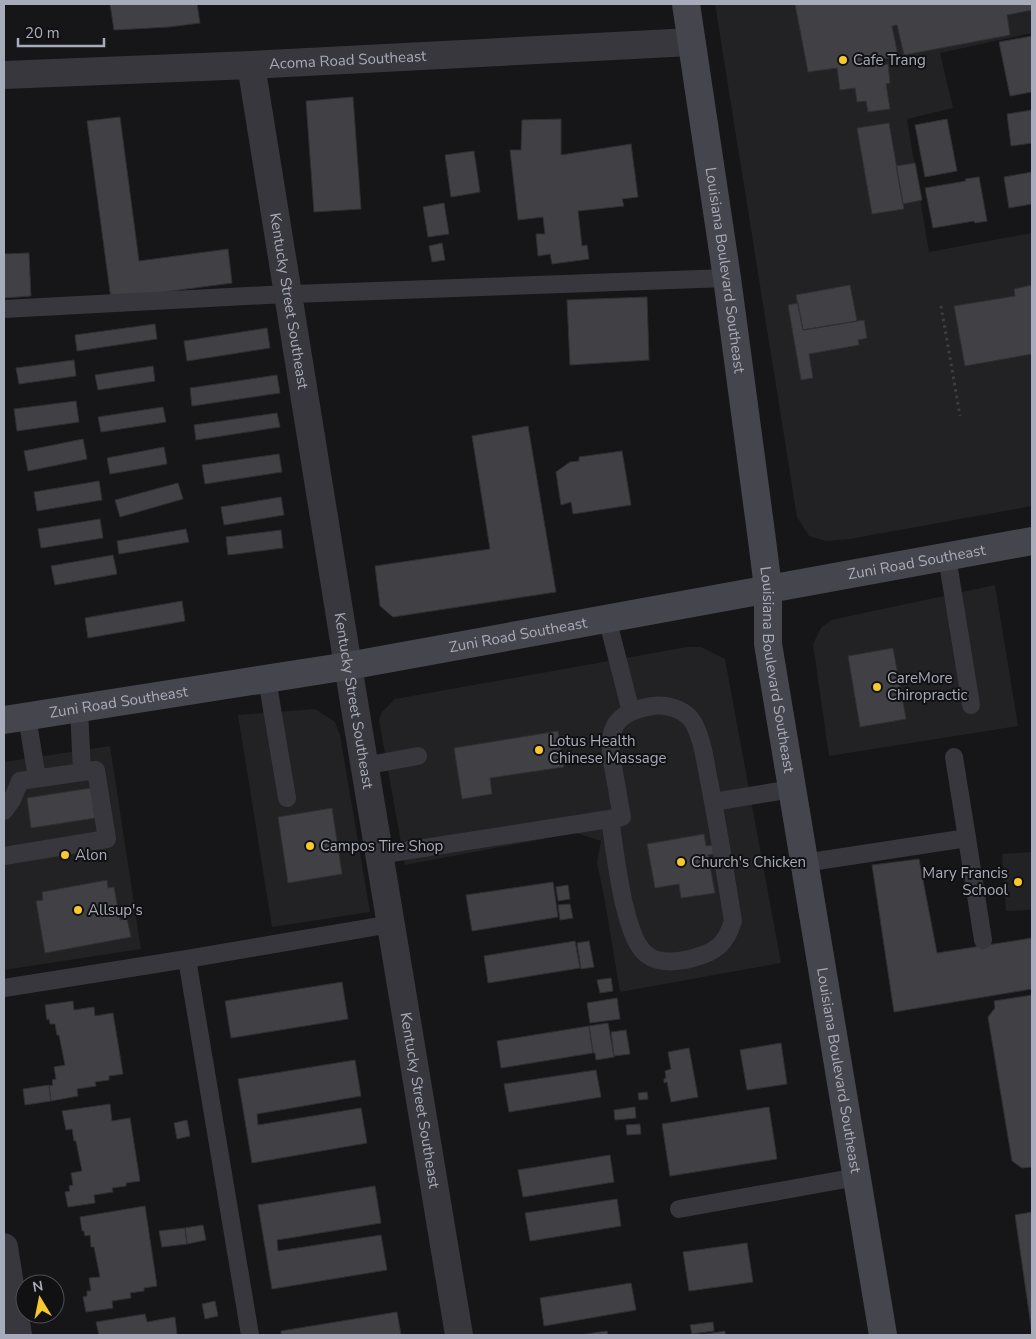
<svg xmlns="http://www.w3.org/2000/svg" width="1036" height="1339" viewBox="0 0 1036 1339" font-family="'Nunito Sans',sans-serif">
<style>
.built{fill:#222225}
.building{fill:#404045;stroke:#303034}
.lines{fill:none;stroke-linecap:round;stroke-linejoin:round}
.path{stroke:#3d3e44;stroke-width:3;stroke-dasharray:2.5 4;stroke-linecap:butt}
.lane{stroke:#37373d;stroke-width:18}
.street{stroke:#37373d;stroke-width:28}
.secondary{stroke:#45464d;stroke-width:28}
.poi-dot{fill:#f8c92f;stroke:#111113;stroke-width:2}
.labels{text-anchor:middle;dominant-baseline:central;stroke-width:4;stroke-linejoin:round;paint-order:stroke}
.street-label{font-size:15px;fill:#a8abb9;stroke:#111113}
.poi-label{font-size:15px;fill:#a8abb9;stroke:#111113;text-anchor:start}
</style>
<rect width="100%" height="100%" fill="#161618"/>
<path class="built" d="M715,4H1032V33L940,53L953,108L907,119L929,252L1032,233V506L850,539L826,541L809,536L797,517Z
M995,585L1018,726L829,756L813,644L821,628L831,620Z
M687,647H701L725,659L781,963L620,992L606,907L597,862L601,841L576,833L405,865L379,720L382,712L395,699Z
M315,709L335,722L340,735L370,912L272,927L238,715Z
M110,746L141,949L4,970V762Z
M1032,852V910L1006,911L1002,854Z"/>
<path class="building" d="M110,4H197L200,23L169,27L114,30Z
M795,4H1032V10L1007,15L1010,35L904,55L897,25L892,26L898,56L861,63L863,67L888,64L890,83L886,84L890,109L868,112L866,101L857,102L855,88L840,90L837,68L808,72Z
M1032,36V92L1010,96L999,42Z
M353,97L361,209L314,212L306,101Z
M1032,110V143L1011,146L1007,114Z
M120,117L139,261L228,249L232,283L111,299L87,121Z
M561,119V155L631,144L638,197L622,199L624,206L578,211L582,246L587,245L589,259L552,264L550,254L538,256L536,234H545L543,217L518,220L510,150H521L522,120Z
M947,119L957,171L925,177L915,125Z
M889,123L904,209L872,214L857,128Z
M474,151L480,192L451,197L445,155Z
M915,163L922,200L903,204L896,166Z
M1032,172V204L1009,208L1004,177Z
M979,177L987,221L975,223L974,221L933,228L925,188L966,181L965,179Z
M444,203L449,234L428,237L423,207Z
M442,243L445,260L432,262L429,246Z
M29,253L31,296L4,298V254Z
M850,285L857,321L803,330L796,295Z
M1032,285V354L965,366L954,306L1015,296L1014,289Z
M647,297L649,360L570,365L567,300Z
M798,303L803,330L864,320L867,338L858,340L859,345L809,354L813,378L801,380L788,305Z
M155,324L157,339L77,351L75,335Z
M267,328L270,348L187,361L184,341Z
M74,360L76,376L19,384L16,368Z
M153,366L155,381L98,390L95,375Z
M277,375L280,393L192,406L190,388Z
M76,401L79,422L17,431L14,409Z
M163,407L166,422L101,432L98,417Z
M277,413L280,427L196,440L194,425Z
M528,426L556,592L393,617L380,606L375,566L490,549L472,436Z
M83,439L87,459L28,471L24,451Z
M164,447L167,464L110,474L107,458Z
M622,451L631,505L573,514L571,502L561,505L556,472L570,462L579,461V457Z
M279,454L282,472L205,484L202,465Z
M99,481L102,500L37,511L34,492Z
M178,483L183,499L120,517L115,500Z
M281,497L284,515L224,525L221,507Z
M100,519L103,538L41,548L38,529Z
M186,529L189,542L119,554L117,541Z
M281,530L283,548L228,555L226,537Z
M113,555L117,574L55,585L51,566Z
M182,601L185,621L88,638L85,618Z
M893,648L906,719L860,727L848,656Z
M558,731L564,767L490,778L492,794L462,799L454,748Z
M91,788L95,818L31,828L27,798Z
M332,808L342,874L288,883L278,817Z
M704,834L706,846L714,845L715,854L708,855L715,893L681,898L679,884L655,888L647,844Z
M919,859L937,953L1032,938V989L894,1012L872,865Z
M107,880L108,888L114,887L120,920L127,919L131,937L45,953L36,901L43,900L42,892Z
M553,882L558,917L472,931L466,895Z
M568,885L570,899L558,901L556,887Z
M570,904L573,918L560,920L558,905Z
M575,941L580,968L488,983L484,956Z
M589,941L594,967L581,969L577,943Z
M611,978L613,991L600,993L597,980Z
M342,982L348,1019L231,1038L225,1001Z
M1032,995V1167L1022,1168L1012,1161L988,1017L995,1008L994,1001Z
M617,998L620,1019L590,1023L587,1003Z
M73,1001L74,1010L94,1007L95,1016L113,1013L123,1074L109,1076V1080L95,1082L96,1086L77,1089L78,1096L51,1101L49,1086L53,1085L52,1080L56,1079L54,1067L65,1065L59,1035H57L55,1024H50L49,1019L47,1020L45,1005Z
M608,1023L614,1057L596,1060L595,1053H593L589,1026Z
M589,1026L593,1053L501,1068L497,1041Z
M626,1030L630,1054L614,1056L611,1032Z
M781,1043L787,1084L747,1090L740,1050Z
M689,1048L698,1097L671,1102L667,1082L664,1083V1079L666,1078L665,1071L671,1069L668,1052Z
M355,1060L361,1096L257,1114L258,1125L361,1108L367,1143L252,1163L238,1079Z
M596,1070L601,1097L509,1112L504,1084Z
M49,1085L51,1101L25,1105L23,1089Z
M647,1092L648,1099L639,1100L638,1093Z
M110,1104L112,1121L130,1118L140,1181L126,1183V1186L112,1188L113,1192L94,1195L95,1203L68,1207L65,1192L70,1191L69,1186L73,1185L71,1173L82,1171L76,1141H74L72,1129L66,1130L62,1111Z
M635,1107L636,1118L615,1120L614,1110Z
M769,1107L777,1159L670,1176L662,1124Z
M187,1120L190,1136L177,1139L174,1123Z
M640,1124L641,1134L627,1135L626,1125Z
M610,1155L614,1182L523,1197L518,1170Z
M375,1186L381,1223L277,1240L278,1251L381,1235L387,1270L272,1289L258,1205Z
M617,1199L621,1226L530,1241L525,1213Z
M145,1206L157,1286L144,1288V1291L130,1293L131,1298L112,1301L113,1308L86,1312L83,1297L87,1296V1291H91L89,1278L100,1277L94,1247H91L90,1235L85,1236L84,1231H82L80,1217Z
M1032,1212V1333L1015,1215Z
M203,1225L206,1240L187,1244L185,1228Z
M185,1228L187,1244L162,1247L159,1231Z
M747,1243L753,1282L689,1291L683,1252Z
M631,1283L636,1310L544,1326L540,1298Z
M215,1301L218,1316L205,1319L202,1304Z
M397,1312L401,1335H281V1331Z
M145,1314L147,1322L175,1317L177,1335H99L96,1322Z
M713,1322L714,1331L692,1334L690,1325Z
M607,1331L608,1335H580Z
M725,1331V1335H700Z"/>
<g class="lines">
<path class="path" d="M941,306L960,416"/>
<path class="lane" d="M4,309L267,295L727,278
M947,557L971,705
M607,618L631,712
M267,679L287,798
M79,708L82,772
M27,717L37,778
M954,757L967,838
M364,766L418,756
M713,802L792,789
M4,811L12,800L20,781L96,770L107,839L4,856
M379,855L622,817C619,802 617,787 614,772C606,735 609,713 652,706C664,704 681,708 690,718C701,731 705,759 708,776C718,824 725,873 733,921C726,944 716,952 693,958C678,962 659,965 646,954C623,936 615,849 610,819
M804,863L967,838L983,940
M187,959L250,1335
M4,988L187,959L391,924
M679,1209L857,1177"/>
<g class="street">
<path id="s1" d="M251,65L348,666L459,1335"/>
<path id="s2" d="M4,75L251,65L691,42"/>
<path d="M4,1247L18,1335"/>
</g>
<g class="secondary">
<path id="s3" d="M686,4L727,278L762,540L768,588V644L883,1335"/>
<path id="s4" d="M4,720L348,666L1032,541"/>
</g>
</g>
<g class="poi-dot">
<circle cx="843" cy="60" r="5"/>
<circle cx="877" cy="687" r="5"/>
<circle cx="539" cy="750" r="5"/>
<circle cx="310" cy="846" r="5"/>
<circle cx="65" cy="855" r="5"/>
<circle cx="681" cy="862" r="5"/>
<circle cx="1018" cy="882" r="5"/>
<circle cx="78" cy="910" r="5"/>
</g>
<g class="labels">
<g class="street-label">
<text stroke="none"><textPath href="#s2" startOffset="344">Acoma Road Southeast</textPath></text>
<text stroke="none"><textPath href="#s3" startOffset="269">Louisiana Boulevard Southeast</textPath></text>
<text stroke="none"><textPath href="#s1" startOffset="239">Kentucky Street Southeast</textPath></text>
<text stroke="none"><textPath href="#s4" startOffset="926">Zuni Road Southeast</textPath></text>
<text stroke="none"><textPath href="#s4" startOffset="521">Zuni Road Southeast</textPath></text>
<text stroke="none"><textPath href="#s3" startOffset="672">Louisiana Boulevard Southeast</textPath></text>
<text stroke="none"><textPath href="#s1" startOffset="644">Kentucky Street Southeast</textPath></text>
<text stroke="none"><textPath href="#s4" startOffset="116">Zuni Road Southeast</textPath></text>
<text stroke="none"><textPath href="#s3" startOffset="1078">Louisiana Boulevard Southeast</textPath></text>
<text stroke="none"><textPath href="#s1" startOffset="1049">Kentucky Street Southeast</textPath></text>
</g>
<g class="poi-label">
<text x="853" y="60">Cafe Trang</text>
<text x="887" y="678">CareMore<tspan x="887" dy="17">Chiropractic</tspan></text>
<text x="549" y="741">Lotus Health<tspan x="549" dy="17">Chinese Massage</tspan></text>
<text x="320" y="846">Campos Tire Shop</text>
<text x="75" y="855">Alon</text>
<text x="691" y="862">Church's Chicken</text>
<text x="1008" y="873" text-anchor="end">Mary Francis<tspan x="1008" dy="17">School</tspan></text>
<text x="88" y="910">Allsup's</text>
</g>
</g>
<rect width="1036" height="1339" fill="none" stroke="#a8abb9" stroke-width="10"/>
<g transform="translate(40 1299) rotate(350)"><circle r="24" fill="#111113" stroke="#4d4f55"/>
<path d="M0-4L9 19L0 12L-9 19Z" fill="#f8c92f"/>
<text y="-8" font-size="14" font-weight="bold" text-anchor="middle" fill="#a8abb9">N</text>
</g>
<path d="M18 38v8h86v-8" fill="none" stroke="#a8abb9" stroke-width="2.5"/>
<text x="25" y="38" font-size="15" fill="#a8abb9" stroke="#111113" stroke-width="4" paint-order="stroke">20 m</text>
</svg>
